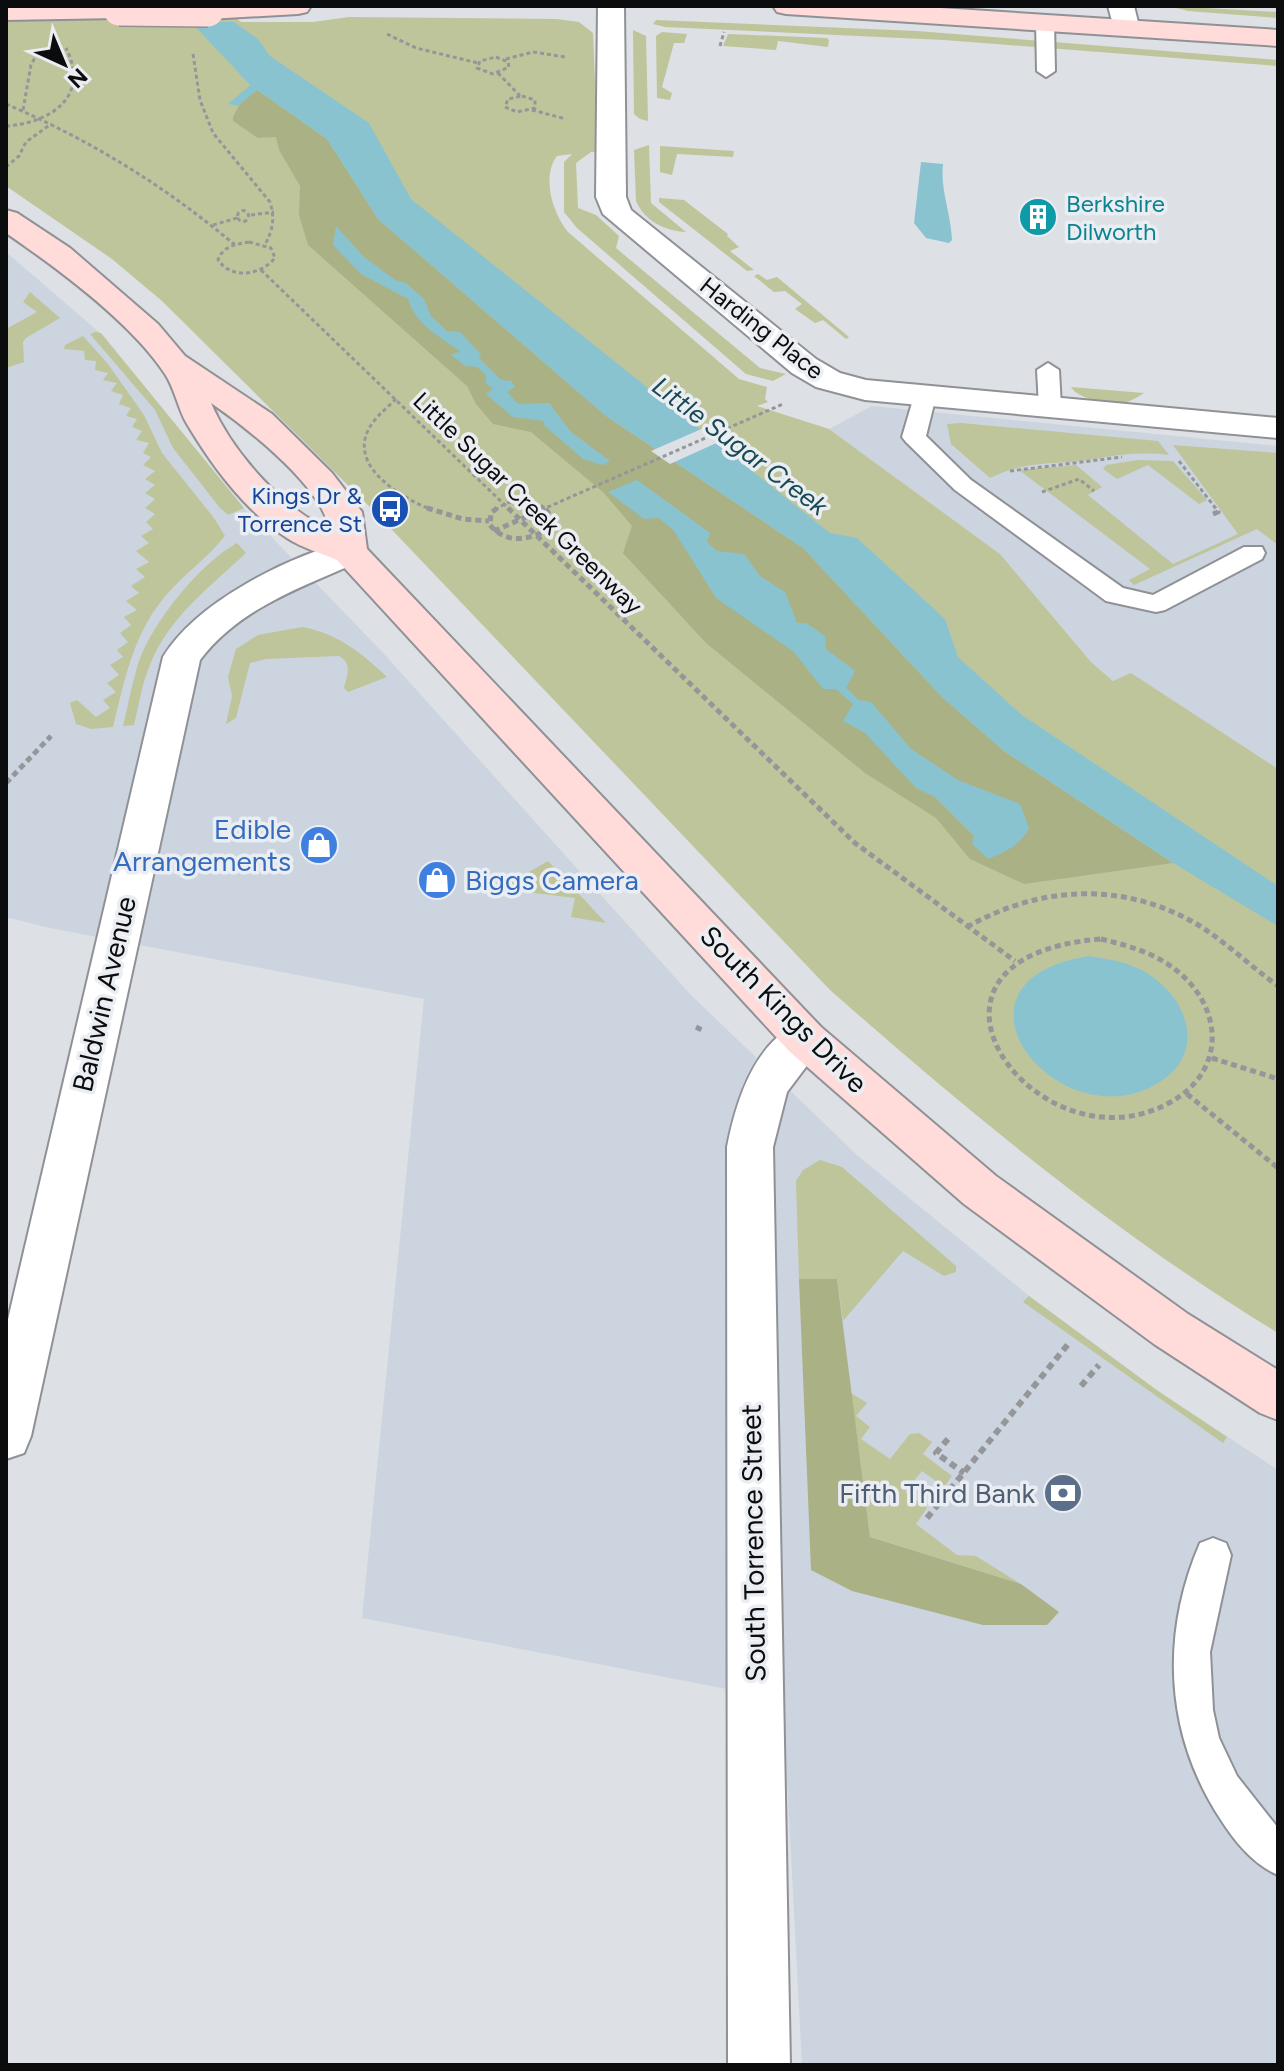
<svg xmlns="http://www.w3.org/2000/svg" width="1284" height="2071" viewBox="0 0 1284 2071" font-family="Figtree,sans-serif">
<style>
.built{fill:#ccd4df}
.green{fill:#bec59b}
.forest{fill:#aab185}
.water{fill:#8ac3d0}
.pier{fill:#dde0e4}
.lines{fill:none;stroke-linecap:round;stroke-linejoin:round}
.stream{fill:#8ac3d0;fill-rule:evenodd}
.lane-casing{stroke:#8f9196;stroke-width:4}
.street-casing{stroke:#8f9196;stroke-width:4}
.secondary-casing{stroke:#8f9196;stroke-width:4}
.path-far2{stroke:#949699;stroke-width:3;stroke-dasharray:4 3;stroke-linecap:butt}
.path-far1{stroke:#949699;stroke-width:5;stroke-dasharray:6 4;stroke-linecap:butt}
.path{stroke:#949699;stroke-width:6;stroke-dasharray:7 5;stroke-linecap:butt}
.lane{fill:#fff;fill-rule:evenodd}
.street{fill:#fff;fill-rule:evenodd}
.secondary{fill:#ffdcd9;fill-rule:evenodd}
.secondary-bridge-casing{stroke:#8f9196;stroke-width:34;stroke-linecap:butt}
.secondary-bridge{stroke:#ffdcd9;stroke-width:31}
.labels{text-anchor:middle;dominant-baseline:central;stroke-width:7;stroke-linejoin:round;paint-order:stroke}
.far-culture-label{font-size:24px;fill:#0d838f;stroke:#eaedf2;text-anchor:start}
.far-street-label{font-size:24px;fill:#0b0c0d;stroke:#eaedf2}
.far-transit-label{font-size:24px;fill:#164399;stroke:#eaedf2;text-anchor:end}
.far-water-label{font-size:26px;font-style:italic;fill:#174953;stroke:#eaedf2}
.shop-label{font-size:28px;fill:#366cbe;stroke:#eaedf2;text-anchor:end}
.street-label{font-size:28px;fill:#0b0c0d;stroke:#eaedf2}
.service-label{font-size:28px;fill:#4e5e75;stroke:#eaedf2;text-anchor:end}
</style>
<rect width="100%" height="100%" fill="#dde0e4"/>
<path class="built" d="M6,252L100,333L237,501L385,655L690,994L858,1156L1029,1296L1158,1391L1278,1470V2065H802L783,1700L362,1618L424,999L50,928L6,917Z
M872,406L1278,446V769L1234,743L1113,681L1091,662L1000,554L829,429Z"/>
<path class="green" d="M221,6L241,22H313L349,17L557,19L579,22L593,33L598,152H591L576,163L578,208L596,215L619,236L616,248L760,368L786,374L773,381L746,374L577,228L564,212V162L572,154L557,156C541,177 553,214 568,232L739,379L767,387L765,399L768,402L757,406L829,429L1000,554L1091,662L1113,681L1131,673L1278,769V1333C1117,1235 971,1114 830,990L376,513L162,301L112,259L6,186V19Z
M1169,6L1278,12V18L1188,11Z
M656,20L917,31L1278,60V66L944,40L665,27L653,24Z
M633,30L646,36L648,121L640,119L634,114Z
M662,32L687,34L684,43H674L662,87L672,93L670,100L657,98L656,36Z
M728,34L827,38L829,40L828,47L778,41L776,50L723,46Z
M649,145L651,203L686,232C666,231 645,222 636,201L634,150Z
M660,146L734,151L733,157L677,154L672,175L660,172Z
M659,198L684,200L728,234L727,236L739,247L730,251L754,270L747,271L659,202Z
M758,274L767,280L777,277L849,337L846,339L823,320L815,323L795,309L802,304L785,291L774,292L754,276Z
M30,292L60,318L26,338L23,342L24,362L6,368V329L37,312L23,302Z
M96,332L101,333L244,508L228,515L220,508L173,448L155,410L90,334Z
M83,336L108,364L144,415L162,453L214,518L225,536C207,559 181,576 163,599C133,635 124,683 113,727L91,729L76,724L70,703L77,700L96,717L110,708L103,700L116,692L107,683L119,675L110,665L123,657L117,650L128,642L120,633L131,625L124,617L137,610L126,601L139,593L131,586L145,577L136,569L149,562L136,551L149,543L141,536L153,529L146,522L155,514L145,508L155,499L145,493L155,485L145,479L155,471L143,465L151,457L143,453L149,443L136,440L142,431L132,427L137,419L126,416L131,408L119,404L123,395L111,391L117,383L103,380L108,373L95,370L96,361L85,360L84,351L64,349L65,345Z
M1071,387L1144,393C1139,396 1132,401 1126,402C1111,405 1079,400 1071,387Z
M961,423L1158,441L1169,455C1143,452 1120,454 1094,459C1054,466 1028,459 990,478L951,444L947,424Z
M1173,445L1278,453V545L1257,529L1134,585L1129,580L1150,569L1019,470L1076,465L1102,487L1088,495L1173,564L1238,534Z
M1138,460L1173,461L1207,500L1199,504L1148,465L1117,479L1103,469L1106,465Z
M237,543L246,553C211,586 168,618 150,665C142,683 139,705 134,725L123,726C128,705 132,684 138,664C151,624 199,564 237,543Z
M302,627C337,633 362,653 387,677L348,692L344,688C347,674 353,664 339,656L266,659L250,663L236,718L226,724L232,696L228,677L236,649L258,635Z
M548,861L606,923L571,917L575,898L518,891L508,884Z
M820,1160L842,1167L956,1266V1272L944,1276L903,1251L843,1321L837,1279H799L796,1181L803,1170Z
M1029,1296L1158,1391L1227,1437L1223,1443L1023,1302Z
M851,1393L867,1403L856,1416L870,1427L861,1439L890,1459L910,1434L919,1433L932,1442L923,1454L952,1476L944,1487L922,1471L905,1492L927,1508L916,1524L957,1555L976,1556L1021,1584L870,1537Z"/>
<path class="forest" d="M250,85L327,139L378,219L606,416L803,548L942,697L1004,751L1173,863L1024,884L970,859L936,818L865,773L706,643L623,553L632,526L604,493L531,432L493,424L476,404L467,386L308,245L299,215L300,186L279,150L276,137L258,138L233,121V117Z
M799,1279H837L870,1537L1021,1584L1059,1612L1047,1625H983L852,1591L811,1570Z"/>
<path class="water" d="M191,22H234L258,39L270,56L369,123L411,199L830,533L857,538L945,619L958,657L1022,715L1278,886V926L1173,863L1004,751L942,697L803,548L606,416L378,219L327,139L250,85Z
M921,162L943,164C940,190 951,213 952,240L949,243L926,238L914,223Z
M336,226L363,256L395,280L406,283L424,299L431,316L447,331L460,332L481,354L479,358L501,380L511,381L515,387L507,392L518,404L549,403L571,432L610,461L603,465L583,459L545,426L543,421L513,417L486,394L493,388L486,384V375L477,367L465,366L450,354L461,352C440,337 416,325 408,299L361,274L333,245Z
M637,480L710,533L707,542L717,551L744,554L760,576L785,592L797,623H806L825,636L826,649L855,671L846,688L859,700L871,702L911,749L958,780L1020,804L1029,828C1020,846 1005,852 988,859L972,844L974,836L935,797L916,788L865,733L843,721L853,704L836,689H823L794,652L716,598L674,531L659,518L644,519L608,492Z
M1089,956C1108,959 1129,962 1147,973C1193,1002 1207,1060 1151,1087C1053,1136 932,981 1089,956Z"/>
<path class="pier" d="M706,427L723,440L670,464L651,451Z"/>
<g class="lines">
<path class="stream" d="M273,76L279,79L277,81L256,91L238,106L228,104L248,87Z"/>
<defs>
<path id="lane" d="M1045,15L1054,21L1055,71L1046,77L1037,71L1036,21Z
M1048,363L1059,370L1061,407L1058,412H1042L1039,407L1037,370Z
M925,389L933,391L936,396L926,436L971,480L1123,588L1153,595L1244,547H1262L1265,553L1262,559L1165,610L1156,612L1106,601L955,490L906,442L902,437L914,396L917,391Z
M1213,1538L1226,1543L1231,1555L1210,1652L1213,1710L1219,1738L1237,1776L1278,1828V1875C1254,1865 1235,1842 1221,1820C1165,1735 1160,1636 1200,1543Z"/>
<path id="street" d="M598,6H624L626,197L631,210L816,359L840,373L866,380L1278,418V438L865,400L816,387L792,373L603,214L596,197Z
M1108,6H1134L1139,26L1135,32H1115Z
M350,540L363,544L368,552L363,560C305,586 240,607 200,660L31,1436L24,1453L6,1459V1328L163,657C197,601 288,557 350,540Z
M805,1021L821,1027L827,1039L787,1092L773,1147L790,2065H728L727,1147C736,1101 755,1038 805,1021Z"/>
<path id="secondary" d="M6,6H130L132,10L128,16L119,18L6,20Z
M198,6H311L307,12L298,14L208,19L199,17L195,11Z
M773,6H910L1278,30V46L786,14L777,12Z
M6,210L17,213L70,248L158,324L185,356L272,414L332,473L356,504L362,512L367,549L821,1027L996,1176L1188,1314L1278,1370V1420L1260,1413L1154,1344L964,1204L789,1051L337,560C321,553 302,548 287,538C246,512 212,466 187,424C178,409 175,389 165,374C131,322 57,268 6,233ZM211,403C246,427 323,487 329,529C282,509 231,450 211,403Z"/>
</defs>
<use href="#lane" class="lane-casing"/>
<use href="#street" class="street-casing"/>
<use href="#secondary" class="secondary-casing"/>
<path class="path-far2" d="M387,34L416,48L478,63
M720,46L724,32
M193,54L200,100L213,133L270,202C275,219 273,229 265,245
M496,57L508,62L509,67L493,74L477,68L480,61Z
M506,59L533,52L565,57
M498,73L520,96
M522,96L535,100V108L517,112L505,107L508,99Z
M6,104C90,140 165,186 235,245
M23,110L31,65L38,52
M532,110L566,119
M6,126C50,123 91,97 66,48
M6,167L19,156L26,142L51,124
M237.5 216a5.5 5.5 0 1 1 11 0a5.5 5.5 0 1 1-11 0Z
M251,215L274,212
M213,225L237,218
M249,242L271,248L275,258C261,275 232,280 218,260C223,246 236,244 249,242Z
M261,270L510,510
M396,399C389,406 380,413 374,421C341,463 400,497 432,510
M1179,461L1217,510
M1010,471L1122,457
M1042,492L1079,479L1094,491
M495,510C511,498 530,496 547,510
M541,510L783,404"/>
<path class="path-far1" d="M427,508L463,519L489,521
M497,508L491,513L490,525C505,543 525,541 545,531L552,518L545,508
M508,508L855,843L1015,961
M1213,514L1218,512L1215,508
M494,531L546,508
M6,783L51,736
M967,927C1039,886 1121,881 1195,923C1225,941 1250,966 1278,986
M1101,939C1125,945 1149,951 1169,965C1223,1001 1230,1070 1169,1103C1037,1175 877,957 1101,939Z
M696,1027L702,1030
M1212,1058L1278,1079
M1187,1094L1278,1168"/>
<path class="path" d="M1081,1386L1099,1365
M948,1439L936,1453L964,1473
M927,1518L1069,1343"/>
<use href="#lane" class="lane"/>
<use href="#street" class="street"/>
<use href="#secondary" class="secondary"/>
<defs>
<path id="secondary-bridge" d="M119,10L208,11"/>
</defs>
<use href="#secondary-bridge" class="secondary-bridge-casing"/>
<use href="#secondary-bridge" class="secondary-bridge"/>
</g>
<defs>
<symbol id="building-disc" viewBox="-11 -11 22 22"><circle r="9.5" fill="#0f9aa8" stroke="#eaedf2"/><path d="M-4-6H4V6H1V3H-1V6H-4ZM-2.5-4.3h1.7v1.8h-1.7ZM.8-4.3h1.7v1.8H.8ZM-2.5-1h1.7V.8h-1.7ZM.8-1h1.7V.8H.8Z" fill="#fff"/></symbol>
<symbol id="bus-disc" viewBox="-11 -11 22 22"><circle r="9.5" fill="#1a4fb4" stroke="#eaedf2"/><path d="M-5-6H5V4H4V6H2V4H-2V6H-4V4H-5ZM-3.5-4V0h7V-4ZM-3.5 1.2v1.5H-2V1.2ZM2 1.2v1.5H3.5V1.2Z" fill="#fff"/></symbol>
<symbol id="shop-disc" viewBox="-11 -11 22 22"><circle r="9.5" fill="#3f7fe0" stroke="#eaedf2"/><path d="M-5-2.5h2.3a2.7 3.5 0 0 1 5.4 0H5L5.5 6h-11ZM-1.5-2.5h3a1.5 2.3 0 0 0-3 0Z" fill="#fff"/></symbol>
<symbol id="bank-disc" viewBox="-11 -11 22 22"><circle r="9.5" fill="#5c6f8a" stroke="#eaedf2"/><path d="M-6-4H6V4H-6ZM0-2.3a2.3 2.3 0 1 0 0 4.6a2.3 2.3 0 1 0 0-4.6Z" fill="#fff"/></symbol>
</defs>
<g fill-rule="evenodd">
<use href="#building-disc" x="1016" y="195" width="44" height="44"/>
<use href="#bus-disc" x="368" y="487" width="44" height="44"/>
<use href="#shop-disc" x="297" y="823" width="44" height="44"/>
<use href="#shop-disc" x="415" y="858" width="44" height="44"/>
<use href="#bank-disc" x="1041" y="1471" width="44" height="44"/>
</g>
<g class="labels">
<g class="far-culture-label">
<text x="1066" y="203">Berkshire<tspan x="1066" dy="28">Dilworth</tspan></text>
</g>
<g class="far-street-label">
<text transform="translate(762 328) rotate(38)">Harding Place</text>
<text transform="translate(528 503) rotate(44)">Little Sugar Creek Greenway</text>
</g>
<g class="far-transit-label">
<text x="362" y="495">Kings Dr &amp;<tspan x="362" dy="28">Torrence St</tspan></text>
</g>
<g class="far-water-label">
<text transform="translate(740 446) rotate(37)">Little Sugar Creek</text>
</g>
<g class="shop-label">
<text x="291" y="829">Edible<tspan x="291" dy="32">Arrangements</tspan></text>
<text x="465" y="880" text-anchor="start">Biggs Camera</text>
</g>
<g class="street-label">
<text transform="translate(104 994) rotate(-77)">Baldwin Avenue</text>
<text transform="translate(784 1009) rotate(45)">South Kings Drive</text>
<text transform="translate(753 1543) rotate(-91)">South Torrence Street</text>
</g>
<g class="service-label">
<text x="1035" y="1493">Fifth Third Bank</text>
</g>
</g>
<rect width="1284" height="2071" fill="none" stroke="#0b0c0d" stroke-width="16"/>
<g transform="translate(64 64) rotate(136)" stroke="#eaedf2" stroke-width="6" paint-order="stroke">
<path d="M0-6L14 30L0 20L-14 30Z" fill="#0b0c0d"/>
<text y="-12" font-size="22" font-weight="bold" text-anchor="middle" fill="#0b0c0d">N</text>
</g>
</svg>
